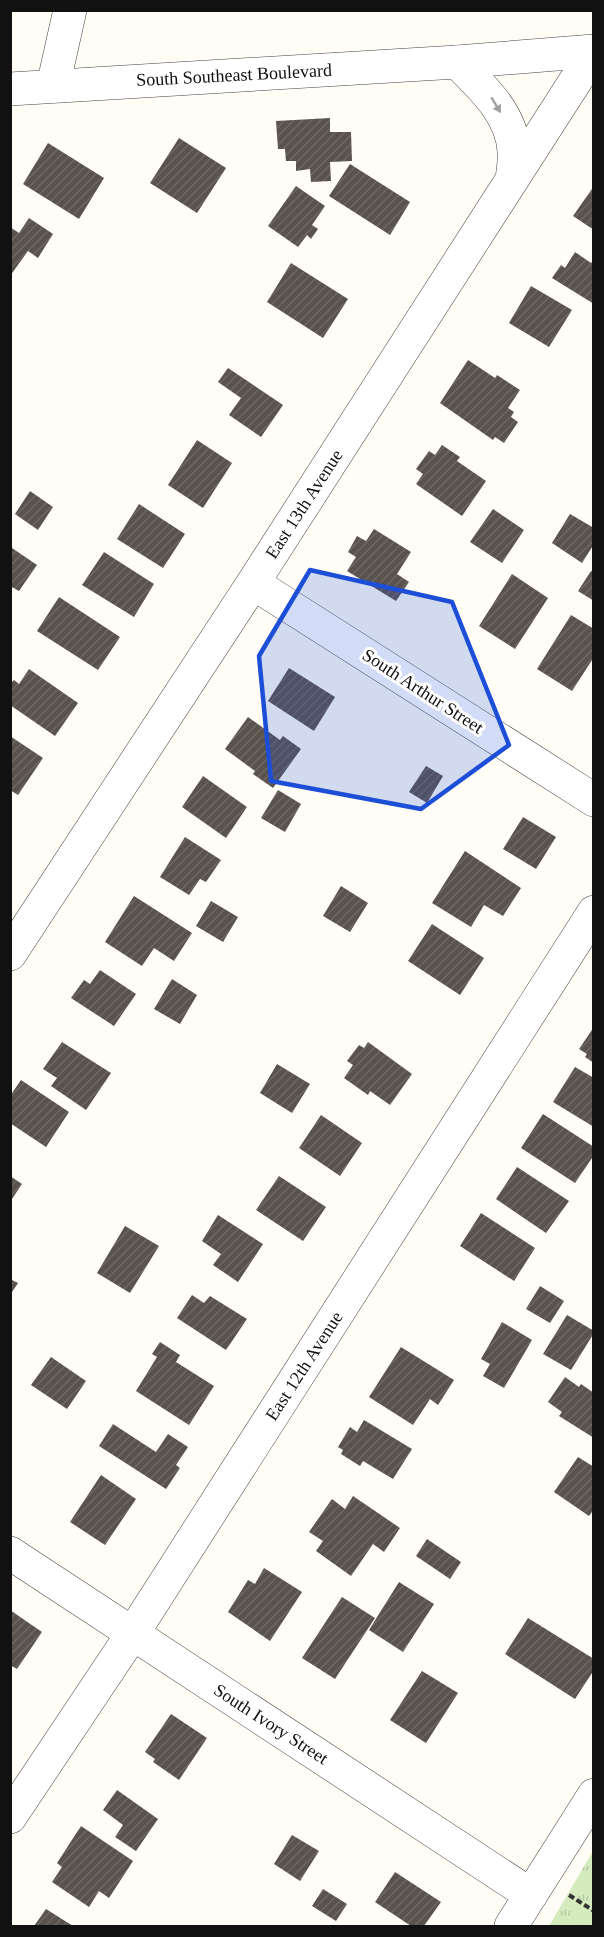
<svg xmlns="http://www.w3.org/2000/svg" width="604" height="1937" viewBox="0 0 604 1937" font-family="Georgia,serif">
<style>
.park{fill:url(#park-tufts)}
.building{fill:url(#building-hatch)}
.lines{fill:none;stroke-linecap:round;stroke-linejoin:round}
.minor-casing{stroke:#444;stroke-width:34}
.tertiary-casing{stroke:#444;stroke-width:34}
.path{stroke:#333;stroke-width:4;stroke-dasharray:6 3;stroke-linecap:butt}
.minor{stroke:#fff;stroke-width:33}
.tertiary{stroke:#fff;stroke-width:33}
.oneway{fill:#a0a0a0}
.marked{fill:#1d4ed8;fill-opacity:0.2;stroke:#1d4ed8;stroke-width:4.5;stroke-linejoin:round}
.labels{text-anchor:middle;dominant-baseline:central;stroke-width:6;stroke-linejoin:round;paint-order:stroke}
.street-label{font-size:18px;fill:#111;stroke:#fff}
</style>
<defs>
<pattern id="park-tufts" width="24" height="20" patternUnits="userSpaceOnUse" patternTransform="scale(1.5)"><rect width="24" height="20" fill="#d5ebbd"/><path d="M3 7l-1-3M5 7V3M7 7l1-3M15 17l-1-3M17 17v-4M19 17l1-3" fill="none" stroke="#b6c8a1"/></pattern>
<pattern id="building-hatch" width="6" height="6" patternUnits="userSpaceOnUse" patternTransform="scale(1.5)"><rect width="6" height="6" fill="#5a524d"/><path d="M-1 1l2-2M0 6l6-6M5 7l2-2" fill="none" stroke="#6d6662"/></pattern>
</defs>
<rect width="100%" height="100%" fill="#fffdf5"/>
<path class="park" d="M593,1851V1926H549Z"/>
<path class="building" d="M330,118V132H351L352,161L330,162L331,181L311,182L310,169L296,171V161H286L285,149H278L276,121Z
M179,138L226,168L197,213L150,183Z
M48,143L104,178L79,219L23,184Z
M350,164L410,202L390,235L329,196Z
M296,186L325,206L312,225L318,229L311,239L307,235L298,247L268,226Z
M594,186V230L573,216Z
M29,218L53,234L38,258L28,251L10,276V227L19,233Z
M575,252L591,263L594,259V304L552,278L561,265L565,268Z
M291,263L348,299L323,338L267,302Z
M531,286L572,310L549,347L509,323Z
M468,360L495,378L497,375L520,390L508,408L514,412L511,417L518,422L504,443L495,437L493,440L440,403Z
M228,368L283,405L261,437L229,415L241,398L218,382Z
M197,440L232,463L203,508L168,485Z
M442,445L460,457L457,461L486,481L462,516L416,484L423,474L416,469L429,451L435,455Z
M30,491L53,507L38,530L15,514Z
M139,504L185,534L163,568L117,539Z
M493,509L524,530L502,563L470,542Z
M570,514L594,528V544L582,563L552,543Z
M374,529L411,552L397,574L409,582L396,601L347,571L356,557L348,552L357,536L366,541Z
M12,548L37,565L19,591L10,586V551Z
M104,552L154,584L134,617L82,585Z
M591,571L594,572V601L578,591Z
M512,574L548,598L515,649L479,626Z
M59,597L120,637L98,670L37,631Z
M571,615L594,629V657L572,691L537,669Z
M289,668L335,697L314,731L268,701Z
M29,669L78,703L55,736L10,705V684L14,680L19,684Z
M248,717L280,740L283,736L301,749L273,788L253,774L255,771L225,749Z
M10,736L43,758L18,795L10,790Z
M426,766L443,776L427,803L409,792Z
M203,776L247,807L226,838L182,807Z
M278,790L301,804L285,832L261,818Z
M523,817L556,837L536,869L503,849Z
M185,837L221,860L206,882L200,879L189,895L160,877Z
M465,851L521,888L503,916L484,905L471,927L432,903Z
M341,886L368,903L350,932L323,916Z
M134,896L192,933L174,961L154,948L142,966L105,942Z
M211,901L238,917L223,942L196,926Z
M432,924L484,958L460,995L408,961Z
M100,970L136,994L114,1026L71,998L84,980L90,984Z
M172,979L197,995L180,1024L154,1009Z
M594,1027V1063L585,1057L587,1054L579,1049Z
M62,1042L111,1073L86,1110L51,1086L57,1078L43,1069Z
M368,1042L412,1074L390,1105L370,1091L368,1095L344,1078L353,1065L347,1061L359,1045L364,1048Z
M277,1064L310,1084L292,1113L260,1093Z
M575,1067L594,1078V1127L553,1102Z
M21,1080L69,1112L46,1147L10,1123V1096Z
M543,1114L594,1147V1155L575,1183L521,1148Z
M321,1115L362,1143L340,1176L299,1148Z
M517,1167L569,1201L546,1233L496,1199Z
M10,1176L22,1184L10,1202Z
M279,1176L326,1207L303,1241L256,1210Z
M481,1213L535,1248L514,1281L460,1246Z
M218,1215L263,1244L238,1282L213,1265L221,1254L202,1241Z
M125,1226L159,1246L130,1293L97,1273Z
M10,1279L18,1283L10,1295Z
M540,1286L564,1301L550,1323L526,1309Z
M192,1295L204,1303L210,1296L247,1319L226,1350L177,1318Z
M567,1315L594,1331V1333L571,1370L543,1354Z
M502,1322L532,1340L504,1388L483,1376L490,1364L481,1359Z
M160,1342L180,1355L176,1362L214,1386L189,1425L136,1391L157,1357L152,1354Z
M401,1347L454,1380L438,1405L430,1399L413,1425L369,1397Z
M51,1357L86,1381L67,1409L31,1385Z
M565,1377L579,1387L581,1384L594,1393V1438L559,1416L562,1412L548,1402Z
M364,1420L412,1449L393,1479L363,1461L360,1466L341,1454L343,1450L338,1447L350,1427L357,1432Z
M113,1424L156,1452L168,1434L188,1447L176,1465L180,1468L166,1489L99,1446Z
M578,1457L594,1467V1509L589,1516L554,1492Z
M101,1475L136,1499L105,1545L70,1522Z
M353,1496L400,1528L384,1552L373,1544L351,1576L316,1551L323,1541L309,1532L332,1499L345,1509Z
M427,1539L461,1562L450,1579L416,1556Z
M264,1568L302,1592L270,1641L228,1612L248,1580L255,1584Z
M399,1582L434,1604L403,1652L369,1630Z
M342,1597L375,1618L335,1679L302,1658Z
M10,1610L42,1632L17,1669L10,1665Z
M528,1618L594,1659V1670L575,1699L505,1654Z
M422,1671L458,1693L426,1743L390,1720Z
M171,1714L207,1738L179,1780L153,1762L155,1759L145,1752Z
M117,1790L158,1819L136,1851L115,1837L123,1825L103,1810Z
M81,1826L133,1861L109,1898L99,1891L89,1907L52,1882L62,1867L57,1863Z
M292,1835L319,1851L300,1881L274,1864Z
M395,1872L441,1902L424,1926H411L375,1902Z
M323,1889L347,1904L336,1921L312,1906Z
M46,1909L73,1926H34Z"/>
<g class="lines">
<defs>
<path id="minor" d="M457,62C482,87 512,114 514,151C515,160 513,170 512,180
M53,86L70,10
M253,583L594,800
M10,954L253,583L594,52
M10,1553L531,1895
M10,1817L133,1633L594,912
M511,1926L594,1795"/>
<path id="tertiary" d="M10,89L457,62L594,51"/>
</defs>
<use href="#minor" class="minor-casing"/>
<use href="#tertiary" class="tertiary-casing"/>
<path class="path" d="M569,1895L594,1911"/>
<use href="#minor" class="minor"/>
<use href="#tertiary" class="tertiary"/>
</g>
<defs><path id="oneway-solid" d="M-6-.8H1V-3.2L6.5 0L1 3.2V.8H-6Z" transform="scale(1.5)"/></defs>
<use class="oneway" href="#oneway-solid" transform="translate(496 105) rotate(59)"/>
<path class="marked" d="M310,570L452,602L509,745L421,809L271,781L259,656Z"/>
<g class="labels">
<g class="street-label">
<text transform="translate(234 75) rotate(-3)">South Southeast Boulevard</text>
<text transform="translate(304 504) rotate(-57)">East 13th Avenue</text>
<text transform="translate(423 691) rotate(33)">South Arthur Street</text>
<text transform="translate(304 1366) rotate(-57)">East 12th Avenue</text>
<text transform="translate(271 1724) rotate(33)">South Ivory Street</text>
</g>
</g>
<rect width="604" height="1937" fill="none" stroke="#111111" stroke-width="24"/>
</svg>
